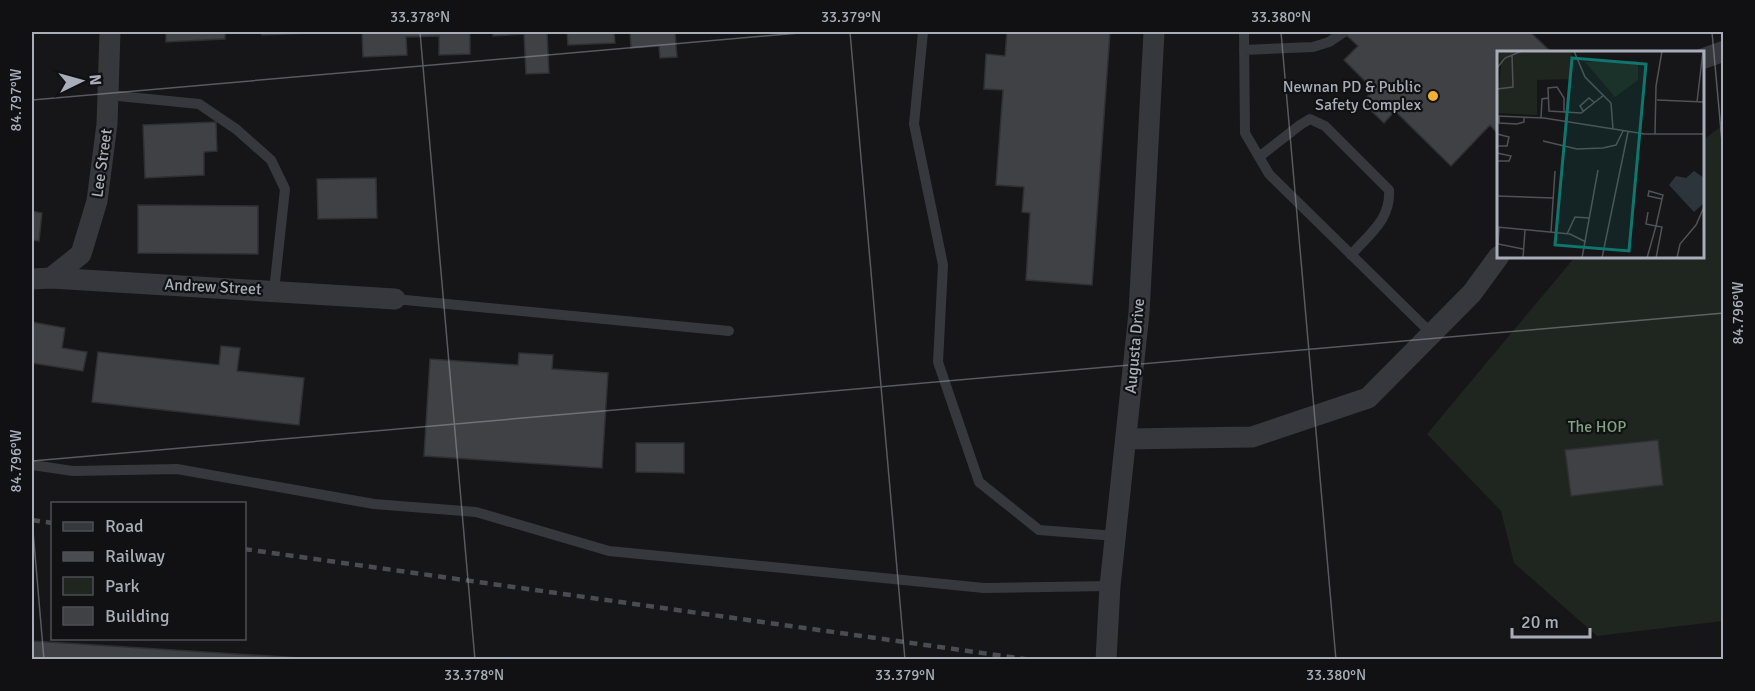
<svg xmlns="http://www.w3.org/2000/svg" width="1755" height="691" viewBox="0 0 1755 691" font-family="Signika,sans-serif">
<style>
.green{fill:#1e261f}
.building{fill:#404145;stroke:#303034;stroke-width:1.5}
.lines{fill:none;stroke-linecap:round;stroke-linejoin:round}
.lane{stroke:#37383d;stroke-width:10}
.street{stroke:#37383d;stroke-width:21}
.rail{stroke:#4a4c52;stroke-width:4.5;stroke-dasharray:8 6;stroke-linecap:butt}
.ticks{fill:none;stroke:#a8adb8;stroke-width:1.5;stroke-opacity:0.45}
.poi-dot{fill:#f2b134;stroke:#111113;stroke-width:2}
.labels{text-anchor:middle;dominant-baseline:central;stroke-width:4.5;stroke-linejoin:round;paint-order:stroke}
.poi-label{font-size:16px;fill:#a8adb8;stroke:#111113;text-anchor:end}
.street-label{font-size:16px;fill:#a8adb8;stroke:#111113}
.park-label{font-size:16px;fill:#7fa381;stroke:#111113}
.inset-road{fill:none;stroke:#505258;stroke-width:1.5}
.view{fill:#0f766e;fill-opacity:0.15;stroke:#0f766e;stroke-width:3}
.inset-edge{fill:none;stroke:#a8adb8;stroke-width:3}
.neatline{fill:none;stroke:#a8adb8;stroke-width:2}
.ticks-label{font-size:15px;text-anchor:middle;fill:#a8adb8}
</style>
<rect width="100%" height="100%" fill="#161618"/>
<path class="green" d="M1723,125V621L1597,636L1514,563L1501,511L1427,434L1575,257L1702,256L1703,140Z"/>
<path class="building" d="M166,32H225V39L166,42Z
M262,32H308V33L262,35Z
M362,32H470V54L439,55V36L406,37L407,55L363,57Z
M493,32H547L549,73L526,74L524,34L493,36Z
M567,32H614L615,43L568,45Z
M630,32H675L677,57L660,58L659,46L631,48Z
M1007,32H1110L1092,285L1026,280L1030,213L1022,212L1024,187L996,185L1003,90L984,89L986,54L1005,56Z
M1343,32H1530L1551,52H1498V134L1490,125L1451,166L1395,111L1384,123L1362,102L1374,90L1344,60L1358,46Z
M216,122L217,151L204,152V175L145,178L143,125Z
M376,178L377,218L318,219L317,179Z
M138,205L258,206V254L138,253Z
M32,211L42,213L39,241L32,240Z
M32,322L65,328L62,348L87,352L83,371L32,363Z
M221,346L240,348L237,371L304,378L299,425L92,402L98,352L219,365Z
M519,353L553,355L552,369L608,373L602,468L424,456L430,359L518,365Z
M1658,440L1663,485L1571,496L1565,450Z
M636,443H684V473L636,472Z
M32,641L333,660H32Z"/>
<g class="lines">
<path class="lane" d="M923,32L914,124L943,265L938,362L979,482L1039,530L1116,536
M1244,32L1245,133L1269,174L1432,334
M1244,50L1313,47L1329,42L1344,32
M108,95L199,104L236,129L271,160L285,189L274,291
M1259,157L1300,125L1310,119L1325,126L1389,190C1391,220 1369,234 1351,255
M395,299L729,331
M32,465L73,471L177,469L374,504L476,512L609,551L984,588L1110,586"/>
<path class="street" d="M1702,59L1724,51
M51,278L81,254L97,201L107,124L110,32
M32,279L51,278L395,299
M1126,439L1252,437L1368,398L1472,293L1499,256
M1106,660L1110,586L1139,313L1154,32"/>
<path class="rail" d="M32,520L52,523
M244,549L1032,660"/>
</g>
<path class="ticks" d="M420,32L475,660M850,32L905,660M1281,32L1336,660M1712,32L1724,164M32,100L811,32M32,461L1724,313M32,519L44,660"/>
<circle class="poi-dot" cx="1433" cy="96" r="6"/>
<g class="labels">
<g class="poi-label">
<text x="1421" y="87">Newnan PD &amp; Public<tspan x="1421" dy="18">Safety Complex</tspan></text>
</g>
<g class="street-label">
<text transform="translate(102 163) rotate(-82)">Lee Street</text>
<text transform="translate(213 287) rotate(3)">Andrew Street</text>
<text transform="translate(1135 346) rotate(-85)">Augusta Drive</text>
</g>
<g class="park-label">
<text x="1597" y="427">The HOP</text>
</g>
</g>
<g transform="translate(1497 51)">
<rect width="207" height="207" fill="#161618"/>
<path d="M0,0H73L77,11L74,28L40,29V64L0,62L4,14ZM141,10V29L118,46L88,11Z" fill="#1e261f"/>
<path d="M197,120L207,127V152L197,161L172,134L179,125L189,127Z" fill="#2c353c"/>
<path class="inset-road" d="M77,0L88,26L114,52L116,78M0,17L8,7L25,0M0,38L16,36L15,4M160,49L207,51M200,51L206,0M67,61V47L60,36L51,37L52,60L84,62L107,44M87,61L83,55L92,47L98,52M0,65L47,67L148,83H207M2,65V72L20,73L27,71V66M44,67L45,48L51,47M0,83L12,86L10,95H0M158,83L159,35L165,0M46,90L80,98L106,97L119,94L126,80M0,102L14,105L12,110H0M0,145L56,147M0,176L73,183L89,191M2,176L1,193L26,198M54,181L58,120M70,183L78,166L92,167M26,207L28,179M85,207L101,119M105,207L131,81M150,207L159,175L149,173L151,161M159,207L165,176L159,175L165,148L166,144L152,140L151,145L165,148M180,207L183,193L199,174L207,156"/>
<path class="view" d="M75,7L149,13L132,200L58,194Z"/>
<rect width="207" height="207" class="inset-edge"/>
</g>
<rect width="1755" height="691" fill="none" stroke="#111113" stroke-width="66"/>
<rect x="51" y="502" width="195" height="138" fill="#111113" stroke="#4d4f55" stroke-width="1.5"/>
<rect x="63" y="522" width="30" height="9" fill="#37383d" stroke="#4d4f55" stroke-width="1.5"/>
<text x="105" y="532" font-size="18" fill="#a8adb8">Road</text>
<rect x="63" y="552" width="30" height="9" fill="#4a4c52" stroke="#4d4f55" stroke-width="1.5"/>
<text x="105" y="562" font-size="18" fill="#a8adb8">Railway</text>
<rect x="63" y="577" width="30" height="18" fill="#1e261f" stroke="#4d4f55" stroke-width="1.5"/>
<text x="105" y="592" font-size="18" fill="#a8adb8">Park</text>
<rect x="63" y="607" width="30" height="18" fill="#404145" stroke="#4d4f55" stroke-width="1.5"/>
<text x="105" y="622" font-size="18" fill="#a8adb8">Building</text>
<g transform="translate(81 81) rotate(85)" stroke="#111113" stroke-width="4.5" paint-order="stroke">
<path d="M0-4.5L10 22L0 15L-10 22Z" fill="#a8adb8"/>
<text y="-9" font-size="16" font-weight="bold" text-anchor="middle" fill="#a8adb8">N</text>
</g>
<path d="M1512 628v9h78v-9" fill="none" stroke="#a8adb8" stroke-width="3"/>
<text x="1521" y="628" font-size="18" fill="#a8adb8" stroke="#111113" stroke-width="4.5" paint-order="stroke">20 m</text>
<rect x="33" y="33" width="1689" height="625" class="neatline"/>
<g class="ticks-label">
<text x="420" y="22">33.378°N</text>
<text x="851" y="22">33.379°N</text>
<text x="1281" y="22">33.380°N</text>
<text transform="translate(16 100) rotate(-90)" y="5">84.797°W</text>
<text transform="translate(1738 313) rotate(-90)" y="5">84.796°W</text>
<text transform="translate(16 461) rotate(-90)" y="5">84.796°W</text>
<text x="474" y="680">33.378°N</text>
<text x="905" y="680">33.379°N</text>
<text x="1336" y="680">33.380°N</text>
</g>
</svg>
